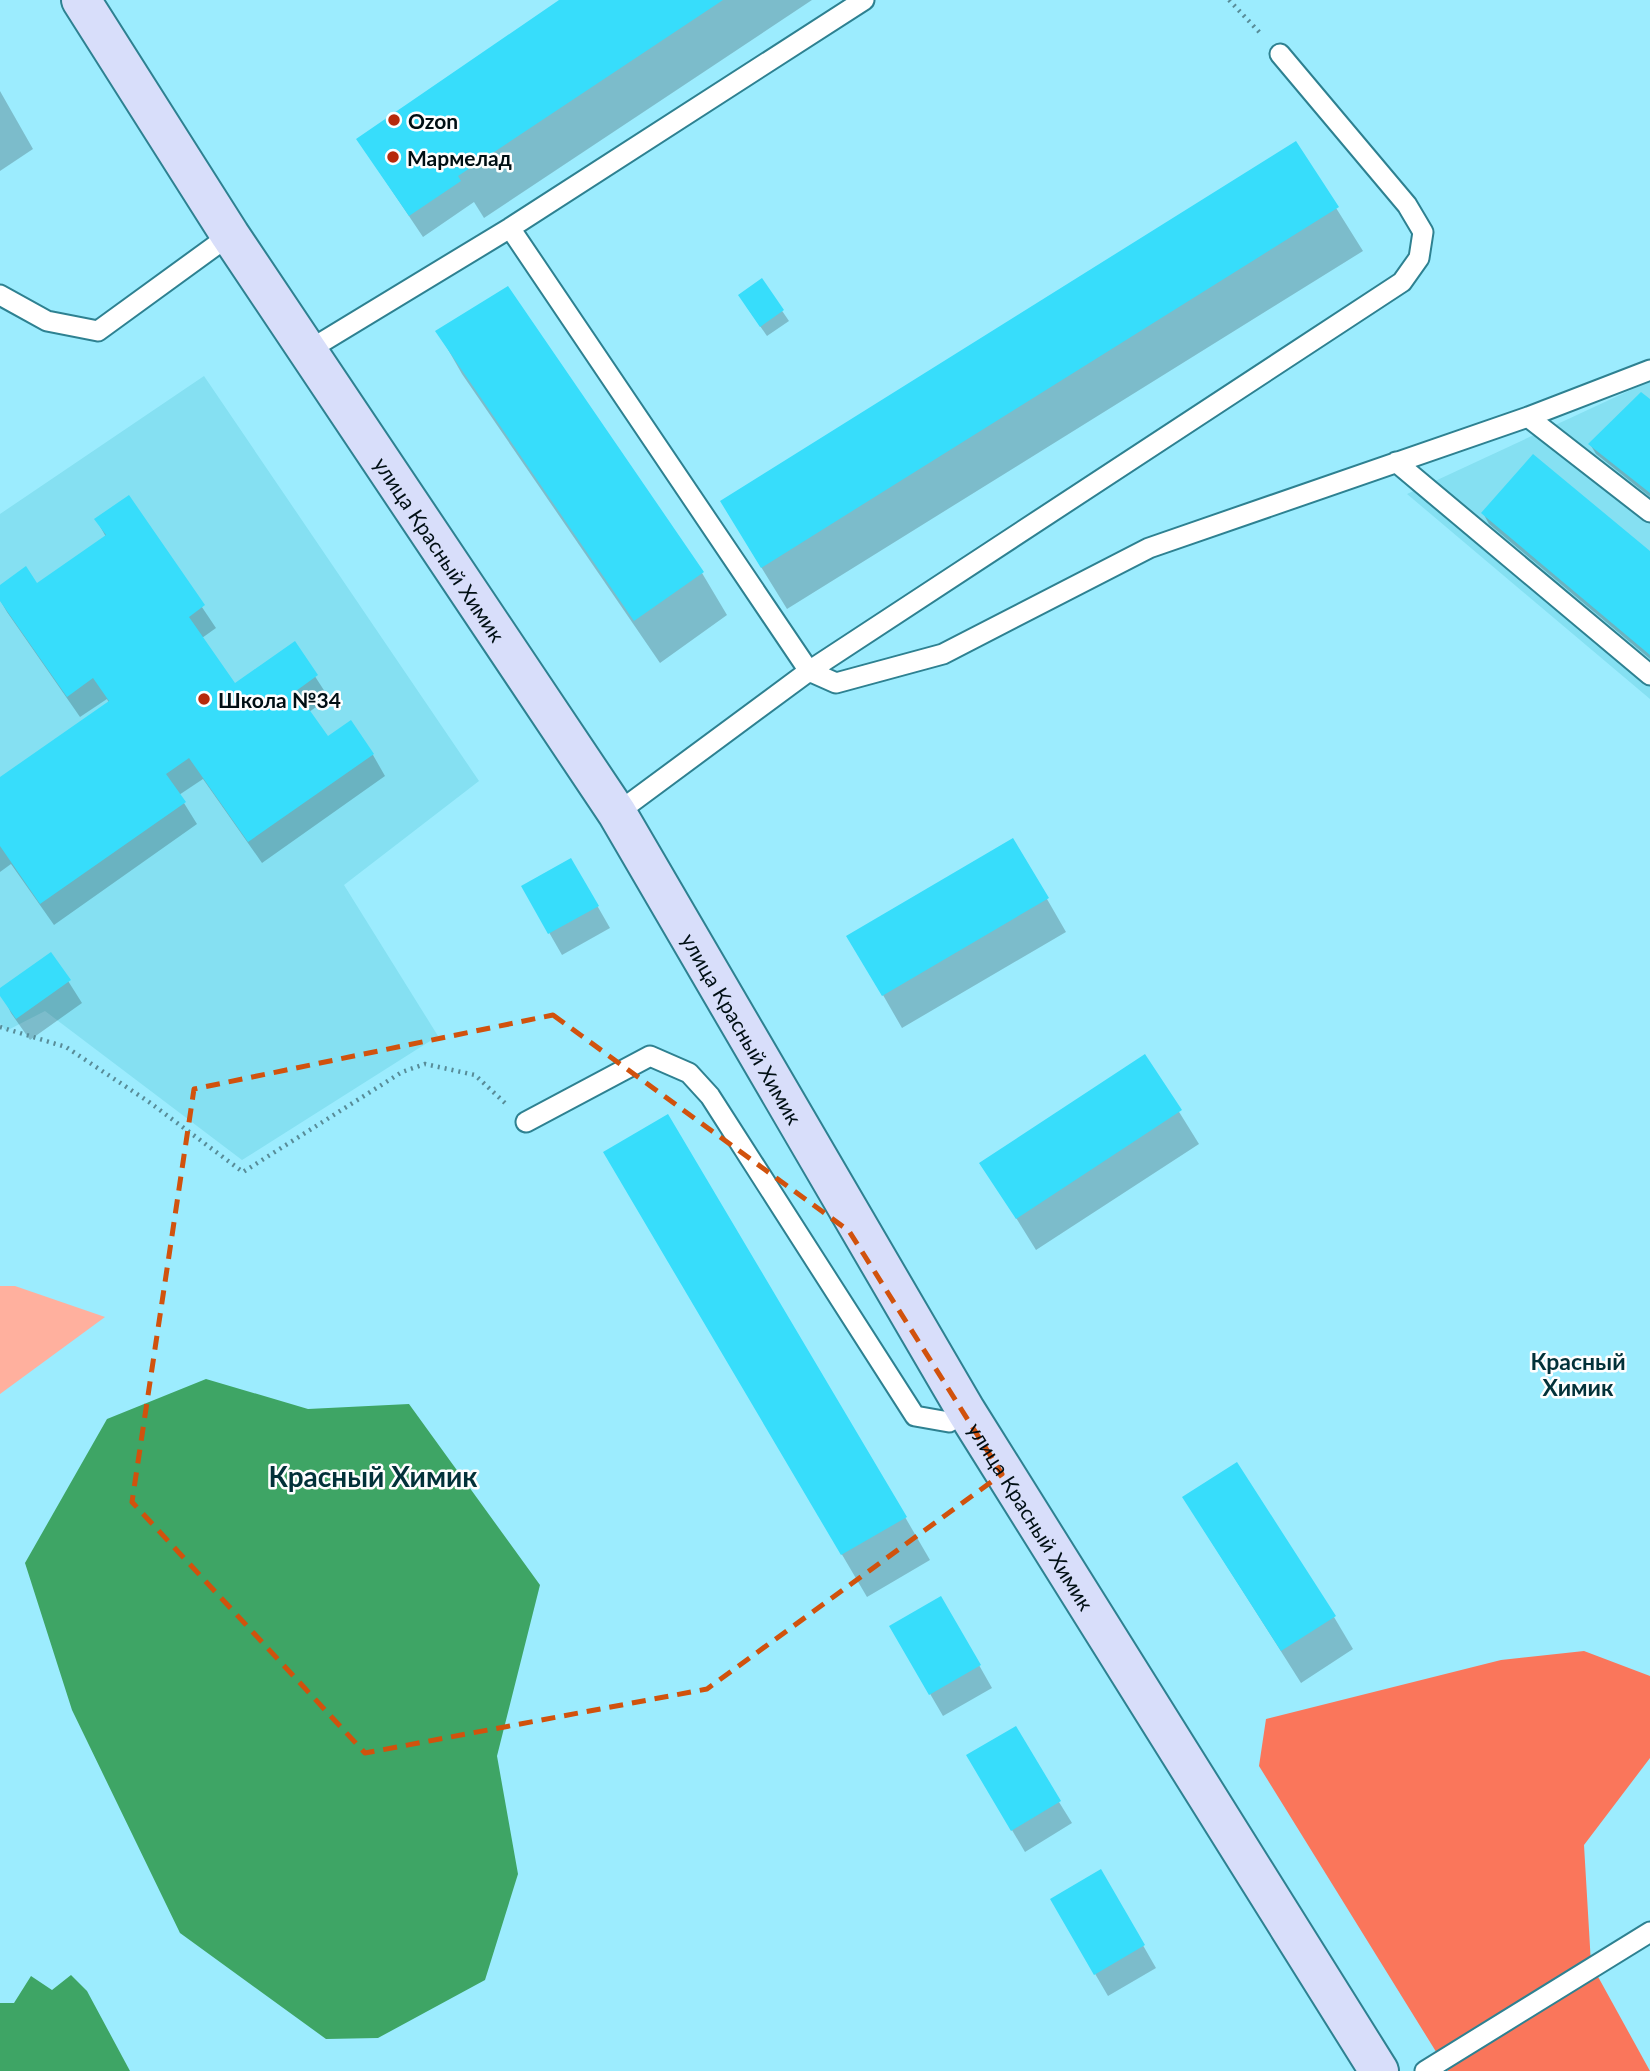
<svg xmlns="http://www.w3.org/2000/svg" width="1650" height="2071" viewBox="0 0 1650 2071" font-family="Lato,sans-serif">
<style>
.built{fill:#85e0f2}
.green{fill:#ffb09e}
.forest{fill:#fa765b}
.water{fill:#3ea565}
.shadow{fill:#0003}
.building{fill:#37ddfb}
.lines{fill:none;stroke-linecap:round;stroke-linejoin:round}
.lane-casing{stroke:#2e8191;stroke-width:23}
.secondary-casing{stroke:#2e8191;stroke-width:42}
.path{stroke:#588c98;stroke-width:4.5;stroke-dasharray:2 5;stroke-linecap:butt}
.lane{stroke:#fff;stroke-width:19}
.secondary{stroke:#d8defa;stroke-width:38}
.marked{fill:none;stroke:#d1520d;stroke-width:5;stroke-dasharray:14 9;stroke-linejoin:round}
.poi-dot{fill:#b62a0c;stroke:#fefefe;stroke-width:2.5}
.labels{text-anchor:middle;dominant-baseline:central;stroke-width:5;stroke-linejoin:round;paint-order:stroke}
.poi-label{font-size:21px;font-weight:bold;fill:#000f14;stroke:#fefefe;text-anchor:start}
.street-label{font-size:21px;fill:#000f14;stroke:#fefefe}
.neighbourhood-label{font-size:23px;font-weight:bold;fill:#023139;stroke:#fefefe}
.district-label{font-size:28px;font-weight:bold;fill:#023139;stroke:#fefefe}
</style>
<rect width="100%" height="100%" fill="#9cecfe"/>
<path class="built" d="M204,376L479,781L344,885L438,1036L242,1160L45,1011L6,1031L0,1023V514Z
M1650,381V699L1407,494Z"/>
<path class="green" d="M0,1286H15L105,1317L0,1394Z"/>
<path class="forest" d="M1584,1651L1650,1676V1758L1584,1845L1591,1964L1650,2071H1448L1259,1766L1266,1719L1501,1660Z"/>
<path class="water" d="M206,1379L308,1409L409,1404L540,1585L497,1756L518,1874L485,1980L378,2038L326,2039L180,1933L72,1710L25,1563L107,1419Z
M71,1975L87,1991L130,2071H0V2003H14L31,1976L52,1990Z"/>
<path class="shadow" d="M562,0H812L484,218L474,202L423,237L358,140Z
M0,91L33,149L0,171Z
M1296,144L1363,251L787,609L747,544Z
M761,280L789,321L767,336L746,306Z
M438,332L702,573L727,615L660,663L462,374Z
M1650,401V497L1596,454L1590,444Z
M128,497L216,628L202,638L234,685L294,644L329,698L309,712L327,738L373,755L385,776L262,863L203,779L179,795L197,824L54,925L11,864L0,872V779L109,703L107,699L80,717L7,612L0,600V587L37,585L106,537L96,519Z
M1483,513L1650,553V659L1489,524Z
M1013,840L1066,932L902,1028L849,936Z
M571,860L610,928L562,955L523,887Z
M51,954L82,1003L30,1040L11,1013L0,990Z
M1145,1057L1199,1144L1036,1250L982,1163Z
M630,1195L905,1517L930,1560L867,1597Z
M1204,1530L1334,1617L1353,1649L1301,1683Z
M941,1598L992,1688L943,1716L891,1627Z
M968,1756L1059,1802L1072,1823L1025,1852Z
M1101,1872L1156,1968L1108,1996L1052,1900Z"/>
<path class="building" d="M559,0H723L458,176L461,181L409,216L356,139Z
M1296,141L1339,207L761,568L720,501Z
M762,278L784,310L760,327L738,295Z
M508,286L704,572L634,621L435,331Z
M1641,392L1650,399V493L1588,444Z
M1533,454L1650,551V655L1481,513Z
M129,495L205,605L189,617L235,683L295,641L318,675L296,691L328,736L351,720L374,754L248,842L189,758L166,774L186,802L40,904L0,846V777L109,701L93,678L67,697L0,601V585L26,566L37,583L106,535L94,519Z
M1013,838L1049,898L882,996L846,936Z
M571,858L599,906L548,934L521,886Z
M51,952L71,980L16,1019L0,996V988Z
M1145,1054L1182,1110L1016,1219L979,1163Z
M668,1114L907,1517L841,1555L603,1152Z
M1237,1462L1336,1616L1281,1651L1182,1497Z
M941,1596L981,1665L929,1695L889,1626Z
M1016,1726L1061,1801L1011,1831L966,1755Z
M1101,1869L1145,1945L1094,1975L1050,1899Z"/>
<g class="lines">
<defs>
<path id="lane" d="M510,228L809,671L1402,282L1419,258L1423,232L1407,205L1280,54
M0,295L47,321L98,331L230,235
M309,350L510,228L864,0
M1528,417L1650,512
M1396,462L1650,675
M617,813L809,671L836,683L943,654L1149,548L1528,417L1650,370
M526,1122L650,1056L689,1073L710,1096L915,1416L949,1422L966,1411
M1425,2071L1650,1932"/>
<g id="secondary">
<path id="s1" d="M81,0L230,235L617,813L966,1411L1379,2071"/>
</g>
</defs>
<use href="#lane" class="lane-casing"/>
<use href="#secondary" class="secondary-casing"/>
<path class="path" d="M1229,0L1262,35
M0,1027L66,1047L149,1102L243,1172L402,1072L425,1064L475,1075L505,1103"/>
<use href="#lane" class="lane"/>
<use href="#secondary" class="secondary"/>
</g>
<path class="marked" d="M553,1015L849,1231L1002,1474L707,1689L365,1753L132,1502L194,1089Z"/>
<g class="poi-dot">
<circle cx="394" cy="120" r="7"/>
<circle cx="393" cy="157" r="7"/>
<circle cx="204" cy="699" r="7"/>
</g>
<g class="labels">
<g class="poi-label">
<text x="408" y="120">Ozon</text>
<text x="407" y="157">Мармелад</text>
<text x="218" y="699">Школа №34</text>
</g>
<g class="street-label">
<text stroke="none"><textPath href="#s1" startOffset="656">улица Красный Химик</textPath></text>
<text stroke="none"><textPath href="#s1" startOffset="1223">улица Красный Химик</textPath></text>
<text stroke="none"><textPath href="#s1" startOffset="1790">улица Красный Химик</textPath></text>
</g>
<g class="neighbourhood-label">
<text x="1578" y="1361">Красный<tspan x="1578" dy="26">Химик</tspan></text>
</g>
<g class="district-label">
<text x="373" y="1476">Красный Химик</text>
</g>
</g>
</svg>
